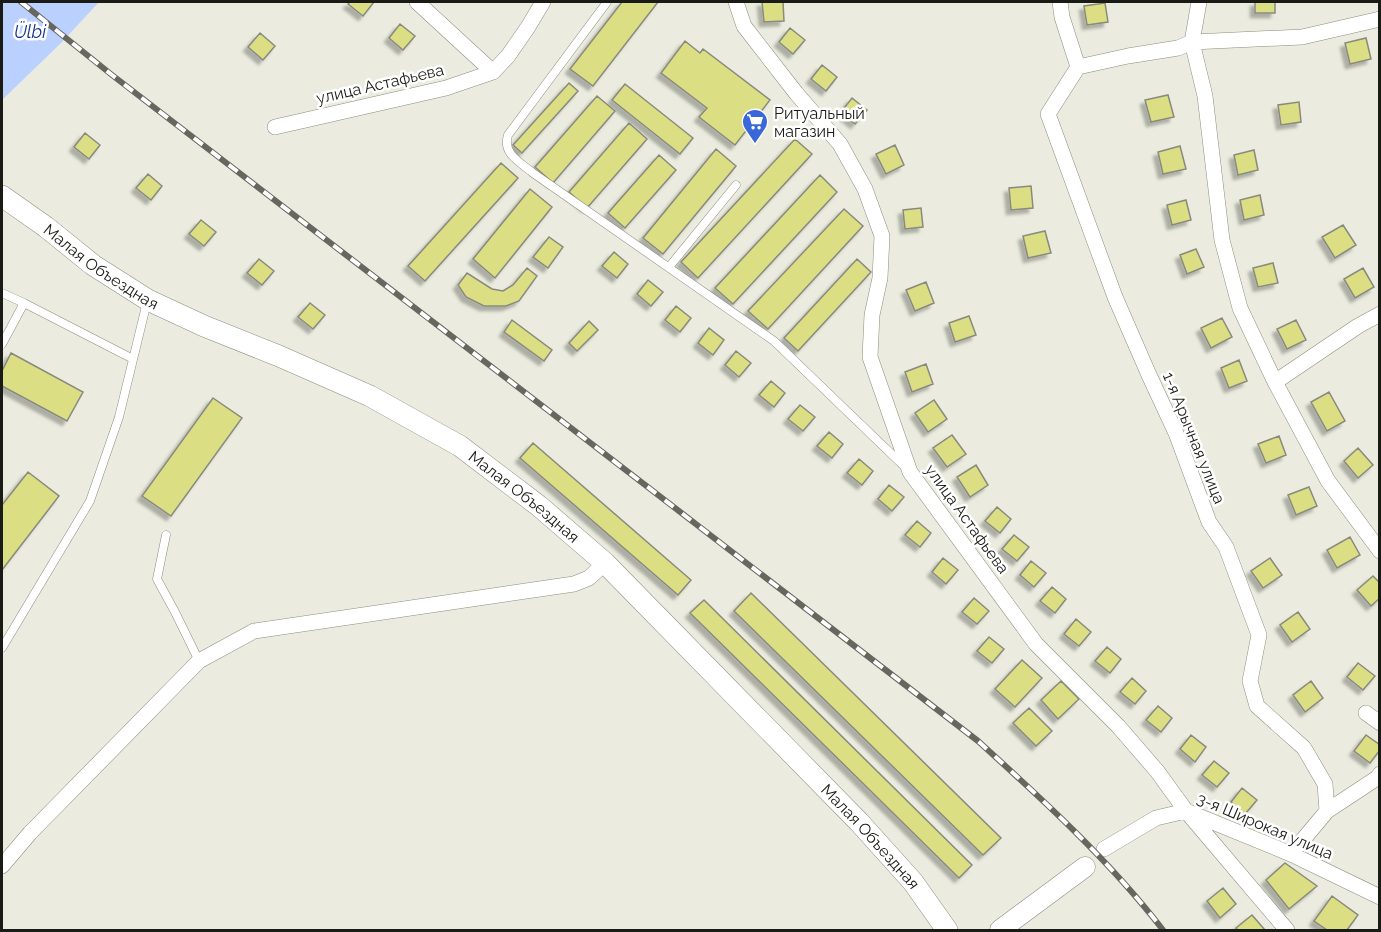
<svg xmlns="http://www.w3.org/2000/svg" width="1381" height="932" viewBox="0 0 1381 932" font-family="Raleway,sans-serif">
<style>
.water{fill:#bad0ff}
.building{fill:#dbde82;stroke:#898a7e;stroke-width:1.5;filter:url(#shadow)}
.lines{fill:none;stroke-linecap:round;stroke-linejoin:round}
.service-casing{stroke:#8d8d81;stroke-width:9}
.minor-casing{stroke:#8d8d81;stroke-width:16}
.tertiary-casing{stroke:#8d8d81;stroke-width:21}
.secondary-casing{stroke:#8d8d81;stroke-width:22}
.service{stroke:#fff;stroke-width:8}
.minor{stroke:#fff;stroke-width:15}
.tertiary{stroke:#fff;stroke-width:20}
.secondary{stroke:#fff;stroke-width:21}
.rail-casing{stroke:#67675f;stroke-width:6}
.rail{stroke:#fff;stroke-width:4;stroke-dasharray:11;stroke-linecap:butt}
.labels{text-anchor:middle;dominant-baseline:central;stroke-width:5;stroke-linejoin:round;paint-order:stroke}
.street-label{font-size:16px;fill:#1b1b16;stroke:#fff}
.poi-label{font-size:16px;fill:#1b1b16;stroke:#fff;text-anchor:start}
.water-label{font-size:18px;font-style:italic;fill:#153589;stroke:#fff}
</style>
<defs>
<filter id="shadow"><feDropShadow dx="-4.5" dy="4.5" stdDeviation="1.5" flood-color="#0004"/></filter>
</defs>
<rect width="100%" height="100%" fill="#ebecdf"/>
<path class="water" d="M2,2H99L61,43L2,100Z"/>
<path class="building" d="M350,2H374L363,16L348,4Z
M622,2H658L593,86L570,69Z
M762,2H783L784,21L764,22Z
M1255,2H1275V13H1255Z
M1105,3L1108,22L1087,25L1084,6Z
M400,24L415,36L403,50L389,38Z
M790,28L805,40L793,54L779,42Z
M260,33L275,46L263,60L248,47Z
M1366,38L1371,59L1350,64L1345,43Z
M685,41L700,53L703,49L770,100L735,145L699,117L707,108L661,73Z
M822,65L837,77L826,91L811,79Z
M569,83L578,91L522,153L513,145Z
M625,84L693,138L680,154L612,100Z
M1168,95L1174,117L1151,122L1145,100Z
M597,96L615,111L553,183L535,167Z
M852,98L867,110L855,124L841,112Z
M1299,102L1301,122L1281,125L1278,105Z
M629,123L647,139L587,208L569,192Z
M85,133L100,145L89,159L74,147Z
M795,139L812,154L698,278L681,262Z
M895,145L904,165L886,174L876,154Z
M1180,146L1186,169L1163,174L1158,152Z
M716,149L736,166L663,254L643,238Z
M1254,150L1258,170L1238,175L1234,155Z
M659,155L676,170L625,228L608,213Z
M501,163L518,178L425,281L408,266Z
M148,174L162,186L151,200L136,188Z
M820,175L837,192L733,304L715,288Z
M1031,186L1033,208L1011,210L1009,188Z
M530,189L552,207L495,278L473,259Z
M1260,195L1264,215L1244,220L1240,200Z
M1186,200L1191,220L1172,225L1167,205Z
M921,208L923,227L905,229L903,210Z
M844,209L863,226L768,329L748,311Z
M201,220L216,232L204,246L189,234Z
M1343,225L1356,245L1335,258L1322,237Z
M1045,231L1051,253L1028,258L1023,236Z
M549,237L563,247L548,268L533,257Z
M1196,249L1204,267L1187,274L1180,255Z
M614,252L628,264L617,278L602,266Z
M259,259L274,271L262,285L247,273Z
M857,259L871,272L798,351L784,338Z
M1273,263L1278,283L1258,287L1253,268Z
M527,268L537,276L519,301L506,306H484L466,297L458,285L467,273L492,289L503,291L513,285Z
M1363,268L1374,287L1355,298L1344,279Z
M648,280L663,292L651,306L637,294Z
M926,282L934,303L915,311L906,290Z
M310,303L325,315L313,329L298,317Z
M676,306L691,318L680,332L665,320Z
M969,316L976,335L955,342L949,323Z
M1222,318L1232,337L1211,348L1201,328Z
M512,320L552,350L544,361L504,332Z
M1296,320L1306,340L1287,349L1277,329Z
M589,321L598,330L577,351L569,343Z
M709,328L724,340L713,355L698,343Z
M736,351L751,363L739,377L725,365Z
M11,353L83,392L67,421L2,386V371Z
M1239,360L1247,381L1229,388L1221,368Z
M926,364L933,384L912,392L905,372Z
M771,381L785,393L774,407L759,395Z
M1329,392L1345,421L1327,431L1311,402Z
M213,398L242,418L171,516L142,496Z
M934,400L947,419L928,432L915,413Z
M800,405L815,417L803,431L788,419Z
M829,432L843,444L832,458L817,446Z
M952,435L966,454L947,467L933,448Z
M1279,436L1286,455L1266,463L1258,444Z
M533,443L691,580L678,595L520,458Z
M1358,448L1373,465L1358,478L1344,461Z
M859,459L873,471L862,485L847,473Z
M976,465L988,485L970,497L957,477Z
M28,472L59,496L2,570V505Z
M889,485L904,497L892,511L878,499Z
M1309,487L1317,506L1296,515L1288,495Z
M997,507L1011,519L1000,533L985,521Z
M917,521L931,533L920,547L905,535Z
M1014,535L1029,547L1017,561L1002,549Z
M1350,537L1360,555L1337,568L1327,550Z
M943,558L958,570L946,584L932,572Z
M1270,558L1282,575L1263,588L1251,571Z
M1031,561L1046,573L1034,587L1020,575Z
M1373,576L1380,583V598L1371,606L1357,590Z
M1052,587L1066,599L1055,613L1040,601Z
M751,593L1001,838L983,855L734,611Z
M974,598L989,611L977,624L962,612Z
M704,600L972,865L959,878L690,613Z
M1298,612L1310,629L1292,642L1280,625Z
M1076,619L1091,632L1079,646L1064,634Z
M989,637L1004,649L992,663L977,651Z
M1107,647L1121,659L1110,673L1095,661Z
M1022,660L1042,678L1015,707L995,689Z
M1358,663L1375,676L1363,690L1347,677Z
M1132,678L1146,691L1135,704L1120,692Z
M1061,681L1079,699L1058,719L1041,700Z
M1311,681L1323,698L1305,712L1293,695Z
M1158,706L1172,718L1161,732L1146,720Z
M1029,708L1052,731L1036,746L1013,723Z
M1191,735L1206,747L1195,762L1180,749Z
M1366,735L1380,745V750L1370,763L1354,751Z
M1214,761L1229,773L1217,787L1202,775Z
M1242,788L1257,800L1245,814L1231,802Z
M1285,863L1317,886L1289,909L1266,880Z
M1223,888L1236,904L1220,918L1207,901Z
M1332,896L1358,915L1347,930H1327L1314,921Z
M1252,915L1265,930H1238L1236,928Z"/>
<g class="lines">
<defs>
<path id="service" d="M607,2L508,135C502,154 520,162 533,173L774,341L905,467
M669,267L736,185
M2,293L24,303
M2,344L24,303L133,359
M166,535L157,579L175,612L199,661
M2,648L90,501L119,417L147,302"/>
<path id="minor" d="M417,2L493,72
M736,2L744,26L796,93L840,144L865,189L882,236L880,278L872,315L870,357L910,472L1036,644L1118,726L1157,771L1186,811L1287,930
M1060,2L1062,17L1078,67
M1199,2L1192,42L1205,96L1222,240L1240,308L1275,382L1328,481L1380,551
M275,127L446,88L493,72L508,56L528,27L543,2
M1275,382L1358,326L1380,314
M1366,713L1380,723
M1327,811L1325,784L1304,748L1257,706L1250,681L1259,635L1226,547L1209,522L1176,433L1149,375L1115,297L1048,114L1078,67L1128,56L1178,48L1192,42L1302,37L1380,19
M1104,849L1156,818L1186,811L1291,854L1380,897
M1291,854L1327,811L1377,778L1380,774
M2,866L30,833L199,661L254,631L574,584L589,578L605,563"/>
<path id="tertiary" d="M1000,930L1085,867"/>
<g id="secondary">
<path id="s1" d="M2,196L46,227L93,265L148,300L204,326L279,356L370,396L460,446L539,506L605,563L859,822L913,882L947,930"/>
</g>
</defs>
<use href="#service" class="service-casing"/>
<use href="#minor" class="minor-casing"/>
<use href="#tertiary" class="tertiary-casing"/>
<use href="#secondary" class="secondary-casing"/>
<use href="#service" class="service"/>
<use href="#minor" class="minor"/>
<use href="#tertiary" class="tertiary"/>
<use href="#secondary" class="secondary"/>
<defs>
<path id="rail" d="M21,2L112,75L978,741C1043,800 1109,860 1163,930"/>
</defs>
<use href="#rail" class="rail-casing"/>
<use href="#rail" class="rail"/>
</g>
<defs>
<symbol id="supermarket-pin" viewBox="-11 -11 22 30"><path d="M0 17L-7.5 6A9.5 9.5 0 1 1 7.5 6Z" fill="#3a68d9" stroke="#fff"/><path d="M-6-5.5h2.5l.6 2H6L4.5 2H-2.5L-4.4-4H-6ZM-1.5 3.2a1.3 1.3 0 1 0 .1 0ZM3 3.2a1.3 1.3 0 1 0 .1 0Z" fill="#fff"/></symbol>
</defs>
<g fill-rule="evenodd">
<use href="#supermarket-pin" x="740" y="107" width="30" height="40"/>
</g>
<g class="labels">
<g class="street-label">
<text transform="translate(380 84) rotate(-13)">улица Астафьева</text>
<text stroke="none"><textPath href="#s1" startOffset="122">Малая Объездная</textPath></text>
<text transform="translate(1194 438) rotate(68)">1-я Арычная улица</text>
<text stroke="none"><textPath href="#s1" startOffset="606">Малая Объездная</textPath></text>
<text transform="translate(967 519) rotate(54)">улица Астафьева</text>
<text transform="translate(1265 826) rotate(23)">3-я Широкая улица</text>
<text stroke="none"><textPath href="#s1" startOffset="1092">Малая Объездная</textPath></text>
</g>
<g class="poi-label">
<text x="774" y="113">Ритуальный<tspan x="774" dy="18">магазин</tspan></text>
</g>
<g class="water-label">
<text x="30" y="31">Ülbi</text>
</g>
</g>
<rect width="1381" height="932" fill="none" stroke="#1b1b16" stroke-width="6"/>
</svg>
